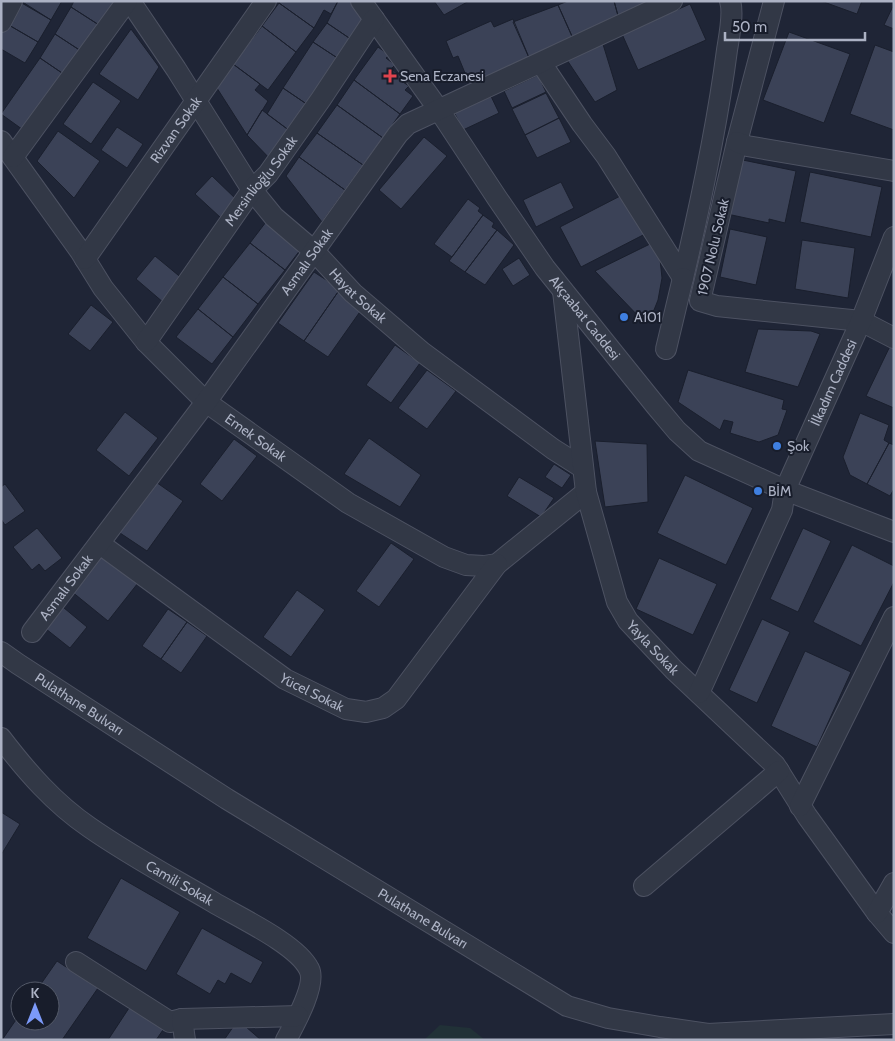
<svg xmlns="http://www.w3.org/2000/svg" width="895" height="1041" viewBox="0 0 895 1041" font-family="Cabin,sans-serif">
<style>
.green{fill:#213137}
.building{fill:#3b4257;stroke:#1a1f2d}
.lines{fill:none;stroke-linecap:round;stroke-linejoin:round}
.minor-casing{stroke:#4d5262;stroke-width:22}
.minor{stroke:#323846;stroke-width:20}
.health-dot{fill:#e0444e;stroke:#181d2b;stroke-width:2}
.shop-dot{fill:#3f7fe0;stroke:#181d2b;stroke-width:2}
.labels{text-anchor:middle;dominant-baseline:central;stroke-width:4;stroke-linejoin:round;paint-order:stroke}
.poi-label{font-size:14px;fill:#acb2c4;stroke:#181d2b;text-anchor:start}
.street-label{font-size:14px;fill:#acb2c4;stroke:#181d2b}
</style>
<rect width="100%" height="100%" fill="#1f2536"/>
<path class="green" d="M440,1025L470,1028L485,1040H424Z"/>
<path class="building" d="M21,1H62L51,20Z
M74,1H118L99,25L71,7Z
M280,1H338L331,14L324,10L314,28L279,3Z
M338,1H352L369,20L355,42L327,23Z
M434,1H469L444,15Z
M568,1H614L620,23L575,43L558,5Z
M614,1H668L620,23Z
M821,1H862L857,14Z
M20,2L51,20L38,42L7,24Z
M279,3L314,28L296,52L262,26Z
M690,4L706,40L638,70L622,34Z
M894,4V29L884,25Z
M558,5L575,43L530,60L513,22Z
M71,7L99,25L81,51L55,34Z
M513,19L530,60L472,90L458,56L453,58L446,41L491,21L494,27Z
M327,23L355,42L342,61L313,42Z
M7,24L38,42L25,63L1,49V34Z
M262,26L296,52L268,90L233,64Z
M131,29L159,67L138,100L99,74Z
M789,32L850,54L824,123L763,100Z
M55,34L81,51L65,75L40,58Z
M602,41L617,90L595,102L565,57Z
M313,42L342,61L311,107L283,88Z
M875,45L894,52V130L850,114Z
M378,47L389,55L386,58L395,65L391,69L402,76L400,80L409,86L405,90L413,96L400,114L354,80Z
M40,58L65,75L26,132L1,114Z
M233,64L260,84L255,90L268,101L247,135L215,85Z
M538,75L546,92L512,108L504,91Z
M354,80L400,114L383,138L337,105Z
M93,82L121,101L91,144L63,124Z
M283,88L311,107L294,134L267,114Z
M489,92L499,113L463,130L453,110Z
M546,93L559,118L525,135L512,109Z
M337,105L383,138L363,165L317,133Z
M262,110L294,134L274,163L247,135Z
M559,118L571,142L537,158L525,135Z
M117,127L143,144L127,168L101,150Z
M58,131L100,161L74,198L37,161Z
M317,133L363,165L345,190L299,157Z
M424,137L447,156L401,209L379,190Z
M299,157L345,190L322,222L286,176Z
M738,159L796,171L785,223L769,219V223L727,214Z
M810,172L882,187L871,237L800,222Z
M212,176L238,201L221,218L195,194Z
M561,182L574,208L536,227L523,200Z
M626,193L647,233L581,267L560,227Z
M468,199L480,208L478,211L483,215L452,257L434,244Z
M483,215L494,223L492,227L497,230L465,272L449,261Z
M269,218L304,245L285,270L250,243Z
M730,229L767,237L756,285L720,277Z
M497,230L514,245L485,285L465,272Z
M802,240L855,248L848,298L795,289Z
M250,243L285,270L258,304L223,277Z
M652,243L660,259L662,278L658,300L654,310L642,320L595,271Z
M155,256L184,280L164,303L136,279Z
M519,258L530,275L513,286L502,269Z
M314,272L340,289L304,341L278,323Z
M223,277L258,304L233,337L198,309Z
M340,289L364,306L328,357L304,341Z
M91,305L113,322L90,351L68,334Z
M198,309L233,337L212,364L176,337Z
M758,329L811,331L820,334L798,387L745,372Z
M892,342L894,343V408L866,396Z
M395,345L420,363L391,403L366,385Z
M427,370L456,391L427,429L398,408Z
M688,370L784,400L782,409L787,410L778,435L759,442L730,433L733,422L724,420L720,430L678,402Z
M125,412L158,438L129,476L96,450Z
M860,413L889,425L884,440L889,443L867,484L850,475L843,457Z
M369,438L421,475L400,507L344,474Z
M234,439L257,456L222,501L200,484Z
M595,441L647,444L648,502L605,507Z
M889,443L894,445V489L890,496L867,484Z
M554,464L571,475L562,488L545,477Z
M685,475L753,508L726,565L657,533Z
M519,477L554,498L541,517L507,496Z
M153,480L183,501L147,551L117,531Z
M5,484L25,511L5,525L1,519V487Z
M37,528L62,558L45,571L39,564L32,570L13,547Z
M803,528L831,541L798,612L770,599Z
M391,543L414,559L379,607L356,591Z
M852,545L894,566V582L861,646L813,622Z
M101,553L138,583L108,621L71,591Z
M659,558L717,584L693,635L636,609Z
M297,590L325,610L291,657L263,637Z
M58,603L87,627L70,648L41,625Z
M168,609L187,622L161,659L142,646Z
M762,619L790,632L757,703L729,690Z
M187,622L207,636L181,673L161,659Z
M805,651L851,672L817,747L771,726Z
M1,812L20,824L1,855Z
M121,878L180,912L146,971L87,938Z
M202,928L263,962L251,984L231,973L225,984L218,980L210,994L176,974Z
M57,961L98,988L62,1040H2L20,1014V1021H50V991H36Z
M131,1005L165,1027L156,1040H108Z
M238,1020L261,1040H224Z"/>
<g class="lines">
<defs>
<g id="minor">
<path id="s1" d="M130,1L176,69L252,190L274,217L314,251L353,293L422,352L553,449L583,468"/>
<path id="s2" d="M361,1L439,110L497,198L545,268L656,406L677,431L699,451L785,490L894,532"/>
<path d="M774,1L737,142L700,301L717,306L861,321L894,338"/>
<path d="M1,22L12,1"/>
<path d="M541,63L582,124L606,156L683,278C701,202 717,127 727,50C729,37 734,13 730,1"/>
<path id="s3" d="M1,141L80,251L103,288L146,342L206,402L348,503L444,557L466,565L484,566L497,564L586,492"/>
<path d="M737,142L747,146L894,171"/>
<path d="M13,157L127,1"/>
<path id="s4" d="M85,259L266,1"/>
<path id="s5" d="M563,291L586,492L617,602L628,621L674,670L775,765L807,816L877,913L894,933"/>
<path id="s6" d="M146,342L252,190L268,174L321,99L374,19"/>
<path d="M666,349L683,278"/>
<path id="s7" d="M100,544L285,679L346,709L366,712L383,708L396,699L497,564"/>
<path id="s8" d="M32,632L206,402L398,134L408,124L672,1"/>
<path id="s9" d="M1,652L18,664L227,799L567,1006L608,1018L660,1027L708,1034L894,1024"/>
<path id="s10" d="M699,693L782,510L785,490L861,321L894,237"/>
<path id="s11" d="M1,738C27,772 54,803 89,827C129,855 172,878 213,902C238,917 297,944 309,969C317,984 294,1025 286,1040"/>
<path d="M800,806L894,617"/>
<path d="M644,886L779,771"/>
<path d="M877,913L894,883"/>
<path d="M76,962L170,1022L182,1019"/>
<path d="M185,1040L182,1019L298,1016"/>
</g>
</defs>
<use href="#minor" class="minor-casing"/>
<use href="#minor" class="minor"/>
</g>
<path class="health-dot" d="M387.5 68.5h5v5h5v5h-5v5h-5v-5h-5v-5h5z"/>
<g class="shop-dot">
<circle cx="624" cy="317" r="5"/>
<circle cx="777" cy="446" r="5"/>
<circle cx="758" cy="491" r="5"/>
</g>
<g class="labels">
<g class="poi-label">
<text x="400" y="76">Sena Eczanesi</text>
<text x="634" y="317">A101</text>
<text x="787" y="446">Şok</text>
<text x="768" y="491">BİM</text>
</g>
<g class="street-label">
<text stroke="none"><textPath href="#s4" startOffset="158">Rizvan Sokak</textPath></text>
<text stroke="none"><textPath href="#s6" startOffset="198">Mersinlioğlu Sokak</textPath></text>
<text transform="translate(713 247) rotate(-77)">1907 Nolu Sokak</text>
<text stroke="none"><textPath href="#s8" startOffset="461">Asmalı Sokak</textPath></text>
<text stroke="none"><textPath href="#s1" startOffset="375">Hayat Sokak</textPath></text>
<text stroke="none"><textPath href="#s2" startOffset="388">Akçaabat Caddesi</textPath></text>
<text stroke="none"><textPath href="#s10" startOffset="339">İlkadım Caddesi</textPath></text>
<text stroke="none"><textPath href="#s3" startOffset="394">Emek Sokak</textPath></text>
<text stroke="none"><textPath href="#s8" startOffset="56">Asmalı Sokak</textPath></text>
<text stroke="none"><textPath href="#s5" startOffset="375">Yayla Sokak</textPath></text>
<text stroke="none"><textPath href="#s7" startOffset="259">Yücel Sokak</textPath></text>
<text stroke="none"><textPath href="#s9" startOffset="94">Pulathane Bulvarı</textPath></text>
<text stroke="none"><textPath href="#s11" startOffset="232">Camili Sokak</textPath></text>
<text stroke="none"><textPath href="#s9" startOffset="499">Pulathane Bulvarı</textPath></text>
</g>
</g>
<rect width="895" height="1041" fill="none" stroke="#acb2c4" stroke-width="5"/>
<g transform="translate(35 1006)"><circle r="24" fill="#181d2b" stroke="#535968"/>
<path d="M0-4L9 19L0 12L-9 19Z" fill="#7c9af9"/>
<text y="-8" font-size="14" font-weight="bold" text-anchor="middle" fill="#acb2c4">K</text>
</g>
<path d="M725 32v8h140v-8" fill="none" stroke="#acb2c4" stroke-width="2.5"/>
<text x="732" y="32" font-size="15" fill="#acb2c4" stroke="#181d2b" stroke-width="4" paint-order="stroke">50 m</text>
</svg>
